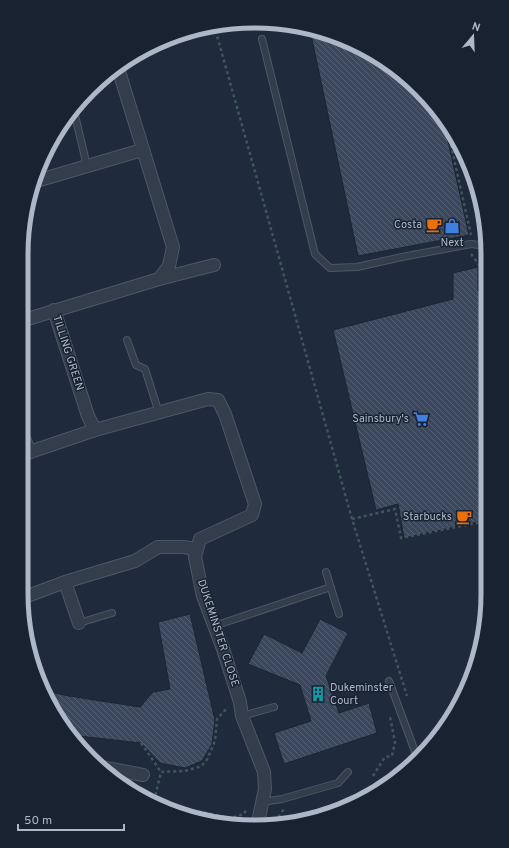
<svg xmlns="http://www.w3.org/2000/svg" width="509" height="848" viewBox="0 0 509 848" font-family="Overpass,sans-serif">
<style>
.building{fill:url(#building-back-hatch);stroke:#1b2433}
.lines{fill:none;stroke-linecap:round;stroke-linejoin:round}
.lane-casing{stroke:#4e5767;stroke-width:8}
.street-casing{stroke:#4e5767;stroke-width:14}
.path{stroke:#3f565a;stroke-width:2.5;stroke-dasharray:3 3;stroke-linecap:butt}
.lane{stroke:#333d4c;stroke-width:6}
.street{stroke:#333d4c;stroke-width:12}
.labels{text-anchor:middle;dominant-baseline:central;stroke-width:3;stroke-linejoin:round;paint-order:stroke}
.poi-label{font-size:11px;fill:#aeb7c8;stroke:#192231;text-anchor:end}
.street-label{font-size:11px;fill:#aeb7c8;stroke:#192231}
.rim{fill:none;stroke:#aeb7c8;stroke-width:5}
</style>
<defs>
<pattern id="building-back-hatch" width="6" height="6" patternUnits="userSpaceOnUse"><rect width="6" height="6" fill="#3b475d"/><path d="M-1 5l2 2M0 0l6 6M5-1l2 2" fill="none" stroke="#555f73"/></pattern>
</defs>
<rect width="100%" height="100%" fill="#1f2b3c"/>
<path class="building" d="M310,30L384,60L430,100L443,119L469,235L358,256Z
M478,267V291L487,290V328L486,329L487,333V520L404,538L398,504L376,510L333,330L453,299V273Z
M190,614L215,720L212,744L202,761L185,768L160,763L141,743L69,735L45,691L69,696L140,707L153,692L170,689L158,622Z
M320,619L348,633L326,676L339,713L369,703L377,733L284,764L274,733L311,721L300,685L248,664L264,634L302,653Z"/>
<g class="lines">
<defs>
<path id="lane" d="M262,39L315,254L330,268L357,267L402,257L471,244L487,246
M74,111L87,166
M127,340L136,365L145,369L159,413
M21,414L22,426L33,452
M326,572L339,614
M79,623L112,613
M214,626L331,587
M389,681L417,757
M242,716L274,707
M262,802L282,799L338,783L348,772
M327,815L403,772"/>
<path id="street" d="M33,182L142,150
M159,279L214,265
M54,310L88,416L95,430
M21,321L159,279L169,266L173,247L118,68
M21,455L95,430L208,399L218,400L225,414L255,504L252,515L200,539L195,557L203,596L223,649L240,702L242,716L264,772L265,789L257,827
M65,582L79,623
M22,598L65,582L135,561L158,547H183L196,549
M101,767L143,775"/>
</defs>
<use href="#lane" class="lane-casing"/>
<use href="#street" class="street-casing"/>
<path class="path" d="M214,25L352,519L407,696
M445,122L447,127L449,126
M447,127L471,235
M471,254L484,271L487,281
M352,519L395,509L401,538L487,521
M141,743L161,772
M373,776L385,757L392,756L395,742L390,717
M154,801L161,772L185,771L199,767L206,762L215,741L217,719L228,707
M157,803L231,818L244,814L247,808
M297,820L319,811
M283,822L279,816L284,809"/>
<use href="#lane" class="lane"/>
<use href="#street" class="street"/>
</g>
<defs>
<symbol id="cafe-bare" viewBox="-9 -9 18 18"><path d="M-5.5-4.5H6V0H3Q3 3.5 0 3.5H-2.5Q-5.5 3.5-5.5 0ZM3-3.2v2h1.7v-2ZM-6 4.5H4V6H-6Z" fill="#e8710a" stroke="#192231" stroke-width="2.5" paint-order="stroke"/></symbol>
<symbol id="shop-bare" viewBox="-9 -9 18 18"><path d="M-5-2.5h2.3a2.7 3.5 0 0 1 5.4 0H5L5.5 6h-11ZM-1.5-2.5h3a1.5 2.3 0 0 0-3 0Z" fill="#3f7fe0" stroke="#192231" stroke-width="2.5" paint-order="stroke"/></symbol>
<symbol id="supermarket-bare" viewBox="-9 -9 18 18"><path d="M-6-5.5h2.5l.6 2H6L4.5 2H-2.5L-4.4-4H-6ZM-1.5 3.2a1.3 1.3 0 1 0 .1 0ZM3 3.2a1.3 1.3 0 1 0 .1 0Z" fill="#3f7fe0" stroke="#192231" stroke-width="2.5" paint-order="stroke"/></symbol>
<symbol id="building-bare" viewBox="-9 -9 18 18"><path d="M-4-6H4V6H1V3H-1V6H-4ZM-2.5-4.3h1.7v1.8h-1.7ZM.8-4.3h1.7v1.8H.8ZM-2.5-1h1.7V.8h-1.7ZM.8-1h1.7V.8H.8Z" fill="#0f9aa8" stroke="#192231" stroke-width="2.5" paint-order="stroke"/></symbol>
</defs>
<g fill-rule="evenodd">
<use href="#cafe-bare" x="423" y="214" width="22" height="22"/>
<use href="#shop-bare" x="441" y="215" width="22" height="22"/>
<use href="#supermarket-bare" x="410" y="408" width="22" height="22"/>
<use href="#cafe-bare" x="453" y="506" width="22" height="22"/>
<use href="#building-bare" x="307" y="683" width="22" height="22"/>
</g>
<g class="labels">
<g class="poi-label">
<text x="422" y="225">Costa</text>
<text x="452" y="243" text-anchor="middle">Next</text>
<text x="409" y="419">Sainsbury's</text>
<text x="452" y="517">Starbucks</text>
<text x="330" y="688" text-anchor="start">Dukeminster<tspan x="330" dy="13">Court</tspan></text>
</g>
<g class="street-label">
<text transform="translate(68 353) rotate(72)">TILLING GREEN</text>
<text transform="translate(218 633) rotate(72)">DUKEMINSTER CLOSE</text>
</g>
</g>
<path d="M0 0H509V848H0ZM254 28H255A226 226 0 0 1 481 254V594A226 226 0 0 1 255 820H254A226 226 0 0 1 28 594V254A226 226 0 0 1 254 28Z" fill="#192231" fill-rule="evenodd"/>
<path class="rim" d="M254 28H255A226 226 0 0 1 481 254V594A226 226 0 0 1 255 820H254A226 226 0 0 1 28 594V254A226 226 0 0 1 254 28Z"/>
<g transform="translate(473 36) rotate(19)" stroke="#192231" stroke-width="3" paint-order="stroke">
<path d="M0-3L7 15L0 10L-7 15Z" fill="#aeb7c8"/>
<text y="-6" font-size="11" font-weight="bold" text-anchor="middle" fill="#aeb7c8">N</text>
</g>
<path d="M18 824v6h106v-6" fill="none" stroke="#aeb7c8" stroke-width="2"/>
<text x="24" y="824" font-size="12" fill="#aeb7c8" stroke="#192231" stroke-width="3" paint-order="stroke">50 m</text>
</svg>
